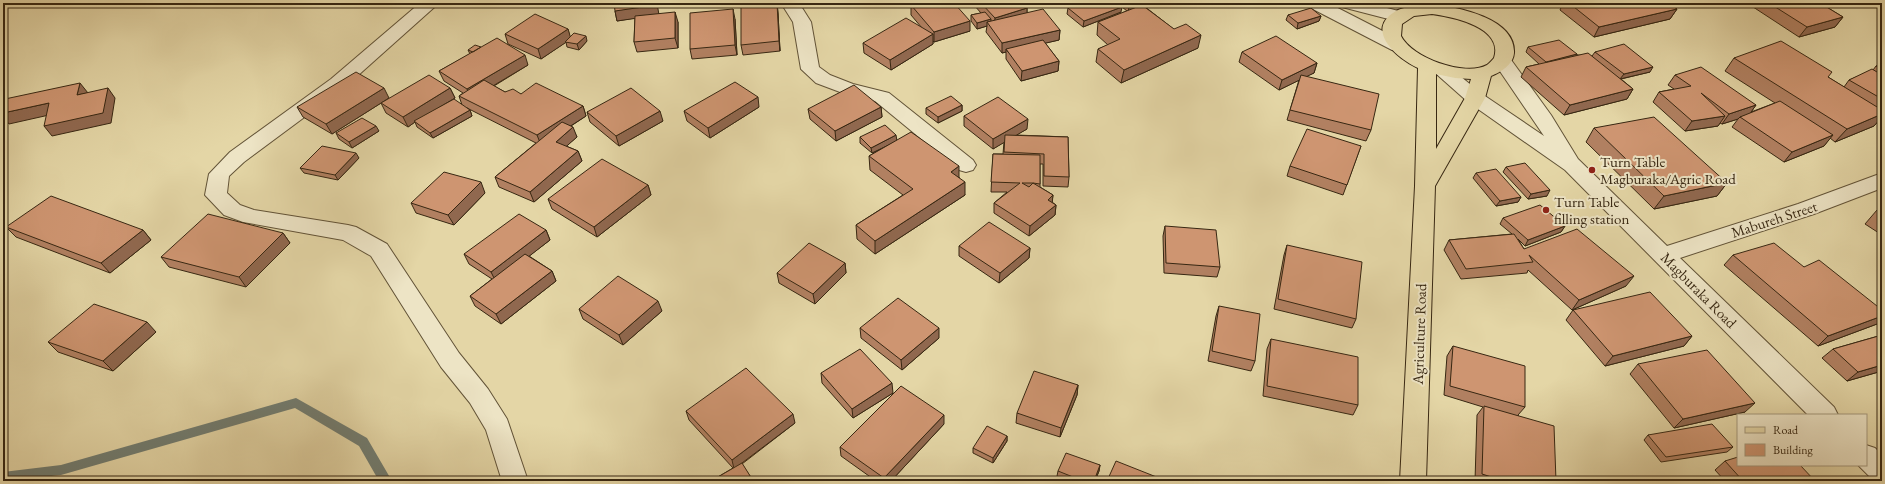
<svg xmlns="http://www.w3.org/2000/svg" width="1885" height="484" viewBox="0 0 1885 484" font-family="'EB Garamond',serif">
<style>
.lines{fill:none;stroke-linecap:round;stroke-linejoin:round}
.stream{fill:#727d71;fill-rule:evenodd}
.minor-casing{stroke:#625337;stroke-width:2}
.major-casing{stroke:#372712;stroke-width:2}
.minor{fill:#ede4c5;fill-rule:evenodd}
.major{fill:#e4d6a6;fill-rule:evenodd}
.wall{fill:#b18061;stroke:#372712}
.shaded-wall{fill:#90684f;stroke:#372712}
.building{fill:#ce9571;stroke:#372712;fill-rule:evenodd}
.poi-dot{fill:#8f2418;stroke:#ede4c5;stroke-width:1.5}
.labels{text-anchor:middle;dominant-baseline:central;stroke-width:4;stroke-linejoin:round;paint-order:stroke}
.poi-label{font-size:15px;fill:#372712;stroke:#ede4c5;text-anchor:start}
.street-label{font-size:15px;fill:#372712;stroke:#ede4c5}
</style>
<rect width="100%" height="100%" fill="#e4d6a6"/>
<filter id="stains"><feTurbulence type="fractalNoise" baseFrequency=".005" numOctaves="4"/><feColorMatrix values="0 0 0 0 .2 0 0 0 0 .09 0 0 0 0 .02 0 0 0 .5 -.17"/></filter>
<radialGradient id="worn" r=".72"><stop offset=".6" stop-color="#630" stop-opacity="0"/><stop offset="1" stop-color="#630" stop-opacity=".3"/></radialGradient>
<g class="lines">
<path class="stream" d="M296,398L367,438L392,481H379L359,446L295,408L61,475L3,481V472L61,465Z"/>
<defs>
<path id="minor" d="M420,3H439L345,87L244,162L229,176L227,193L240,205L254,210L348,225L356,227L387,244L459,353L488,389L507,419L528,481H502L486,430L470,403L441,367L371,256L343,240L243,222L224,215L205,195L209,174L230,152L331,79Z
M781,3H799L811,22L819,67L830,75L853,84L889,93L973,160L976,165L973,170L966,172L959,170L875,101L840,92L816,83L801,69L793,22Z
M1306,3H1328L1404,42L1407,46L1404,50L1398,51L1392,50L1309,7Z
M1339,3H1368L1406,13L1409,17L1406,21L1400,22L1342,7Z
M1502,55L1509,57L1551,115L1578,159L1667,246L1798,204L1882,173V188L1814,214L1680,258L1834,407L1838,415H1808L1565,170L1468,102L1433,71L1435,67L1442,65L1449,67L1482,94L1544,136L1493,61L1495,57Z
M1866,445L1875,448L1882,455V481L1873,480L1858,465H1866Z"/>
<path id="major" d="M1432,4C1457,7 1516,18 1514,53C1513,65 1501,72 1491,76L1485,98L1435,186L1426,481H1400L1415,186L1418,68C1398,59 1363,30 1396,11C1406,6 1420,5 1432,4ZM1432,14C1453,17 1504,27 1494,58C1492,60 1490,63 1487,65C1465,77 1412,58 1401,36L1402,24L1414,16ZM1436,74L1455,78L1471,79L1465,98L1436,149Z"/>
</defs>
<use href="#minor" class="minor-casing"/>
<use href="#major" class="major-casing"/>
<use href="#minor" class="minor"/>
<use href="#major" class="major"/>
</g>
<path class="wall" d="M777,3L778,13L780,51L743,55L741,45Z
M974,3H1022L1027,8V13L1060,30L1059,40L1045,43L1059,61L1058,71L1021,81L1006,59V52L1002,53L986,32L987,26L977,29L971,21V15L981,13L974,5Z
M1117,3H1152L1144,6L1198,48L1121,83L1096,62L1098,49L1108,45L1097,35L1098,22L1127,11Z
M1563,3H1668L1677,9L1670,19L1594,37L1560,10Z
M1747,3H1820L1843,17L1835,27L1799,37Z
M911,5L970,31L934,42L933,41V44L891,70L864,53L863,43L922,28L911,15Z
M1068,8L1121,12L1083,27L1067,14Z
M615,11L659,14L678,22V48L637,52L634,42L635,18L617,21Z
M1288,15L1321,16L1319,21L1297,29L1286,20Z
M735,19L737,55L692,59L690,49Z
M568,29L570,37L587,41L579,50L567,47L566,42L541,59L508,44L505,34Z
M1528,47L1577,54V55L1592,56L1595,52L1650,72L1621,79L1633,89L1627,99L1564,115L1521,77L1526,67L1539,64L1526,52Z
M468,50L528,65L494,86L505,92L521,94L583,106L586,116L571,126L577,137L566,146L578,151L582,161L534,202L499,187L495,177L536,143L467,108L470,110L472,116L433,138L417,127L415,122L408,127L386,113L381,103L450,88L455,98L445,104L462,105L459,96L463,93L444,81L439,71L470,54Z
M1242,52L1317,63L1314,73L1306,76L1371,130L1366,141L1287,120L1299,80L1279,90L1239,62Z
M1734,58L1828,77L1844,87L1849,80L1873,70L1876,66L1882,63V117L1874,126L1835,142L1830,138L1824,146L1784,162L1732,127L1738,119L1722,124L1720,123L1718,126L1685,131L1653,102L1659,92L1674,89L1668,85L1675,75L1756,105L1751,112L1775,103L1725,71Z
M389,98L332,134L303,117L297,107Z
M962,105V111L938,123L926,114V108Z
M759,107L710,138L687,121L684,111Z
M881,107L882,117L836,141L810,119L808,109Z
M587,112L663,121L619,146L590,122Z
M964,116L1027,129L1016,135L1068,137L1069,177L1068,187L1043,186V164H1040V187L1053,195L1052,202L1056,205L1055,215L1029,236L994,213V203L1007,192H991L993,154H1003L1004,142L993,149L964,126Z
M1594,128L1727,183L1717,196L1654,209L1586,142Z
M379,131L352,148L339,139L336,133Z
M860,137L897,140L959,177L965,195L875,254L857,239L856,225L903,195L870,170L869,156L890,144L872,153L860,143Z
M1361,146L1343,195L1287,176L1290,166Z
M359,158L338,180L304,173L300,168Z
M1506,167L1547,196L1528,199L1503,172Z
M1476,173L1521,197L1518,202L1496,206L1473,178Z
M648,185L651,195L597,237L552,209L548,199Z
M485,193L454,225L416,213L411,203Z
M1882,208V235L1865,224L1877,210Z
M1503,218L1565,226L1561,232L1525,246L1518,239L1524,249L1626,286L1572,310L1528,270L1527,273L1461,279L1444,250L1449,240L1512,234L1500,224Z
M1165,226L1220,267L1217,277L1164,273L1163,236Z
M6,227L143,230L151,240L110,273L16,237Z
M546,230L550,240L529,256L552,271L556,281L501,324L475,306L470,296L492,279L469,264L464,254Z
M283,233L290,243L246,287L169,267L161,257Z
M1287,245L1356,319L1352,328L1274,309L1284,255Z
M959,246L1030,248L1029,258L999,283L959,256Z
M1733,255L1804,267L1877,324L1818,346L1724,265Z
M845,263L846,273L815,304L779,283L777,273Z
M1219,306L1255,361L1251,371L1208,361L1216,316Z
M579,309L662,311L623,345L583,319Z
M1573,310L1692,336L1684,346L1605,366L1566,320Z
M860,328L939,338L902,370L861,338Z
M156,332L113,371L58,352L48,342Z
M1882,335V371L1847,381L1822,358L1833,349Z
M1271,339L1358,405L1353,415L1263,396L1267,349Z
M1453,346L1525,407L1518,415L1556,481H1475L1477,415L1483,407L1444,395L1447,356Z
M1638,364L1745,412L1674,428L1630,374Z
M821,373L893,393L853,418L822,383Z
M1078,385L1077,395L1060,437L1016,423L1017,413Z
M686,411L795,423L742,464L752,479V481H711L733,468L689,420Z
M944,424L891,481H876L841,456L840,447Z
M1648,435L1733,447L1727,452L1661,462L1644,440Z
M1007,436V441L993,463L973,453V448Z
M1725,461L1815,481H1725L1715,470Z
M1100,465L1099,471L1095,481H1069L1057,476L1058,471Z"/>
<path class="shaded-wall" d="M657,3L659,15L617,21L615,11Z
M777,3L778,13L780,51L779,41Z
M1139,3H1152L1128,12L1129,7Z
M1122,7L1121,12L1083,27L1084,21Z
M1027,8V18L994,28L995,18Z
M733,9L735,19L737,55L735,45Z
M1677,9L1670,19L1594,37L1599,27Z
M675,12L678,22V48L675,38Z
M1321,16L1319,21L1297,29L1298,23Z
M1843,17L1835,27L1799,37L1807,27Z
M991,19V25L987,22V26L977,29V23Z
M970,21V31L934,42V32Z
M568,29L571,39L541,59L538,49Z
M1060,30L1059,40L1008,52L1006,49V52L1002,53V43Z
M933,34V44L891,70L890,60Z
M1201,35L1198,48L1121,83L1124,70Z
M586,36L587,41L579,50L577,44Z
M1577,54L1574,59L1546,62Z
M525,55L528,65L471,99L467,89Z
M1059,61L1058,71L1021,81L1022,71Z
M1317,63L1314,73L1279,90L1282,80Z
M1653,67L1650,72L1620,79L1624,74Z
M80,83L88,93L77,95Z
M108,88L115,98L111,123L52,136L44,126Z
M384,88L389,98L332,134L326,124Z
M450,88L455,98L415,122L414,121L415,122L408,127L403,117Z
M1633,89L1627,99L1564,115L1570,105Z
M758,97L759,107L710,138L708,128Z
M49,103L58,113L9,124L3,116V113Z
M962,105V111L938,123V117Z
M1756,105L1749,115L1740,117L1738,119L1722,124L1729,114Z
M583,106L586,116L541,145L537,135Z
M881,107L882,117L836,141L835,131Z
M470,110L472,116L433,138L430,133Z
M660,111L663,121L619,146L616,136Z
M1882,114V117L1874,126L1835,142L1847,129Z
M1725,116L1718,126L1685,131L1692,121Z
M1028,119L1027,129L993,149V139Z
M376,126L379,131L352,148L349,142Z
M573,127L577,137L560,152L556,142Z
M896,135L897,141L872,153L871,148Z
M1833,135L1824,146L1784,162L1792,152Z
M578,151L582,161L534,202L530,192Z
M356,153L359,158L338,180L335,175Z
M959,166V180L951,172Z
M481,182L485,193L454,225L448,215Z
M965,182V195L875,254V241Z
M1727,183L1717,196L1654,209L1664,196Z
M648,185L651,195L597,237L594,227Z
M1550,190L1547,196L1528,199L1531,194Z
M1053,195L1052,205L1048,200Z
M1521,197L1518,202L1496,206L1500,201Z
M1056,205L1055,215L1029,236L1030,226Z
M1565,226L1561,232L1525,246L1528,240Z
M143,230L151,240L110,273L101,263Z
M546,230L550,240L496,282L491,272Z
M283,233L290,243L246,287L239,277Z
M1030,248L1029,258L999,283L1000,273Z
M845,263L846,273L815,304L813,294Z
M552,271L556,281L501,324L496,314Z
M1634,276L1626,286L1572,310L1579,300Z
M658,301L662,311L623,345L619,335Z
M1882,316V320L1877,324L1818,346L1828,336Z
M147,322L156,332L113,371L103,361Z
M939,328V338L902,370L901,360Z
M1692,336L1684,346L1605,366L1613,356Z
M1882,365V371L1847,381L1858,372Z
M892,383L893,393L853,418L852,409Z
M1078,385L1077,395L1060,437L1061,428Z
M1755,403L1745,412L1674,428L1683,419Z
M793,414L795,423L734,469L732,460Z
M944,415V424L891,481H884V478Z
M1007,436V441L993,463V458Z
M1100,465L1099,471L1095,481H1094Z"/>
<path class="building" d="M614,3H657V5L615,11Z
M777,3L779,41L741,45V6Z
M917,3H954L970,21L934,32L911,5Z
M981,3H1022L1027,8L995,18Z
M1082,3H1117L1122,7L1084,21L1068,8Z
M1125,3H1139L1129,7Z
M1569,3H1668L1677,9L1599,27Z
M1769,3H1820L1843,17L1807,27Z
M1142,5L1174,29L1186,24L1201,35L1124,70L1098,49L1120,39L1098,22Z
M1311,8L1321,16L1298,23L1288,15Z
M733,9L735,45L690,49V13Z
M1043,9L1060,30L1002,43L987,22Z
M675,12V38L634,42L635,16Z
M985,12L991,19L977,23L971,15Z
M535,14L568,29L538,49L505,34Z
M906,18L933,34L890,60L863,43Z
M574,33L586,36L577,44L565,42Z
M1276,36L1317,63L1282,80L1242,52Z
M497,38L525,55L467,89L439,71Z
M1043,40L1059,61L1022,71L1006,49Z
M1559,40L1577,54L1546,62L1528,47Z
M1781,41L1832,72L1828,77L1882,110V114L1847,129L1734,58Z
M1624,44L1653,67L1624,74L1595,52Z
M475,45L481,47L473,52L468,50Z
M1588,53L1633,89L1570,105L1526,67Z
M1882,63V69L1876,66Z
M1701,67L1756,105L1729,114L1701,93L1725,116L1692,121L1659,92L1691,86L1675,75Z
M1872,69L1882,75V99L1849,80Z
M356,72L384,88L326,124L297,107Z
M429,75L450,88L403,117L381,103Z
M1301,75L1379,94L1371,130L1290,110Z
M484,80L505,92L513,89L521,94L536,83L583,106L537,135L459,96Z
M735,82L758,97L708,128L684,111Z
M80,83L77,95L108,88L103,113L44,126L49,103L3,113V105L5,99Z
M854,85L881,107L835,131L808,109Z
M631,88L660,111L616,136L587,112Z
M951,96L962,105L938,117L926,108Z
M998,97L1028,119L993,139L964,116Z
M454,99L470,110L430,133L414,121Z
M1780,101L1833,135L1792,152L1740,117Z
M1654,117L1727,183L1664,196L1594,128Z
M362,118L376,126L349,142L336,133Z
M562,122L573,127L556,142L578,151L530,192L495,177Z
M885,125L896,135L871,148L860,137Z
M1307,129L1361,146L1347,185L1290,166Z
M911,132L959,166L951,172L965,182L875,241L856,225L913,189L869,156Z
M1005,135L1068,137L1069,177L1044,176V154L1004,152Z
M322,146L356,153L335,175L300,168Z
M993,154L1040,155V184L1033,183L1053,195L1048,200L1056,205L1030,226L994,203L1020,183L991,182ZM1022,183H1033L1029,187Z
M602,159L648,185L594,227L548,199Z
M1525,163L1550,190L1531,194L1506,167Z
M1496,169L1521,197L1500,201L1476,173Z
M444,172L481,182L448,215L411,203Z
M51,196L143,230L101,263L6,227Z
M1540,205L1565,226L1528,240L1503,218Z
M1882,208V213L1877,210Z
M208,214L283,233L239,277L161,257Z
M519,214L546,230L491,272L464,254Z
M989,222L1030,248L1000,273L959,246Z
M1165,226L1216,230L1220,267L1166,263Z
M1577,229L1634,276L1579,300L1529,255L1533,262L1466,269L1449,240L1514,234L1524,249Z
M809,243L845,263L813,294L777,273Z
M1774,243L1804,267L1819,260L1882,310V316L1828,336L1733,255Z
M1287,245L1362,262L1356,319L1278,299Z
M525,254L552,271L496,314L470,296Z
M618,276L658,301L619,335L579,309Z
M1650,292L1692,336L1613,356L1573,310Z
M898,298L939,328L901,360L860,328Z
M94,304L147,322L103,361L48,342Z
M1219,306L1260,314L1255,361L1212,351Z
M1882,335V365L1858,372L1833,349Z
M1271,339L1358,357V405L1267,386Z
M1453,346L1525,366V407L1450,386Z
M860,349L892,383L852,409L821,373Z
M1707,350L1755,403L1683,419L1638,364Z
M746,368L793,414L732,460L686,411Z
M1034,371L1078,385L1061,428L1017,413Z
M901,386L944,415L884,478L840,447Z
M1484,406L1554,426L1556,481H1504L1482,474Z
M1712,424L1733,447L1666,457L1648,435Z
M987,426L1007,436L993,458L973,448Z
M1066,453L1100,465L1094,481H1083L1058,471Z
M1738,457V465H1800L1815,481H1743L1725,461Z
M1116,461L1159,478L1158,481H1107Z
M742,463L752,479L748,481H711Z"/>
<g class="poi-dot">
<circle cx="1592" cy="170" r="4"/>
<circle cx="1546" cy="210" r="4"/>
</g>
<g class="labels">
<g class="poi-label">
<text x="1600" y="161">Turn Table<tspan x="1600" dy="17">Magburaka/Agric Road</tspan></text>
<text x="1554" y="201">Turn Table<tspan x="1554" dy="17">filling station</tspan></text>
</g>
<g class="street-label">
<text transform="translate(1774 219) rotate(-18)">Mabureh Street</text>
<text transform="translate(1699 290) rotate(45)">Magburaka Road</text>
<text transform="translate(1419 334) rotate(-88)">Agriculture Road</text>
</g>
</g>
<rect width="1885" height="484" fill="none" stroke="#e4d6a6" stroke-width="16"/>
<rect x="4" y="4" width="1877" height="476" fill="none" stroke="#372712" stroke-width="2"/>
<rect x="8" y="8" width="1869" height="468" fill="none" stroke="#372712"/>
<rect x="1737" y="414" width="130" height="52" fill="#ede4c5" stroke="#a4987d"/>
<rect x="1745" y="427" width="20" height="6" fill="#e4d6a6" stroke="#a4987d"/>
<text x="1773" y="434" font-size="12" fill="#372712">Road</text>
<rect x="1745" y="444" width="20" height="12" fill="#ce9571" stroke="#a4987d"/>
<text x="1773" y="454" font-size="12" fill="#372712">Building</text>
<rect width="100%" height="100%" filter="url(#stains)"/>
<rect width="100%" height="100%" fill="url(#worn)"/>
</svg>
